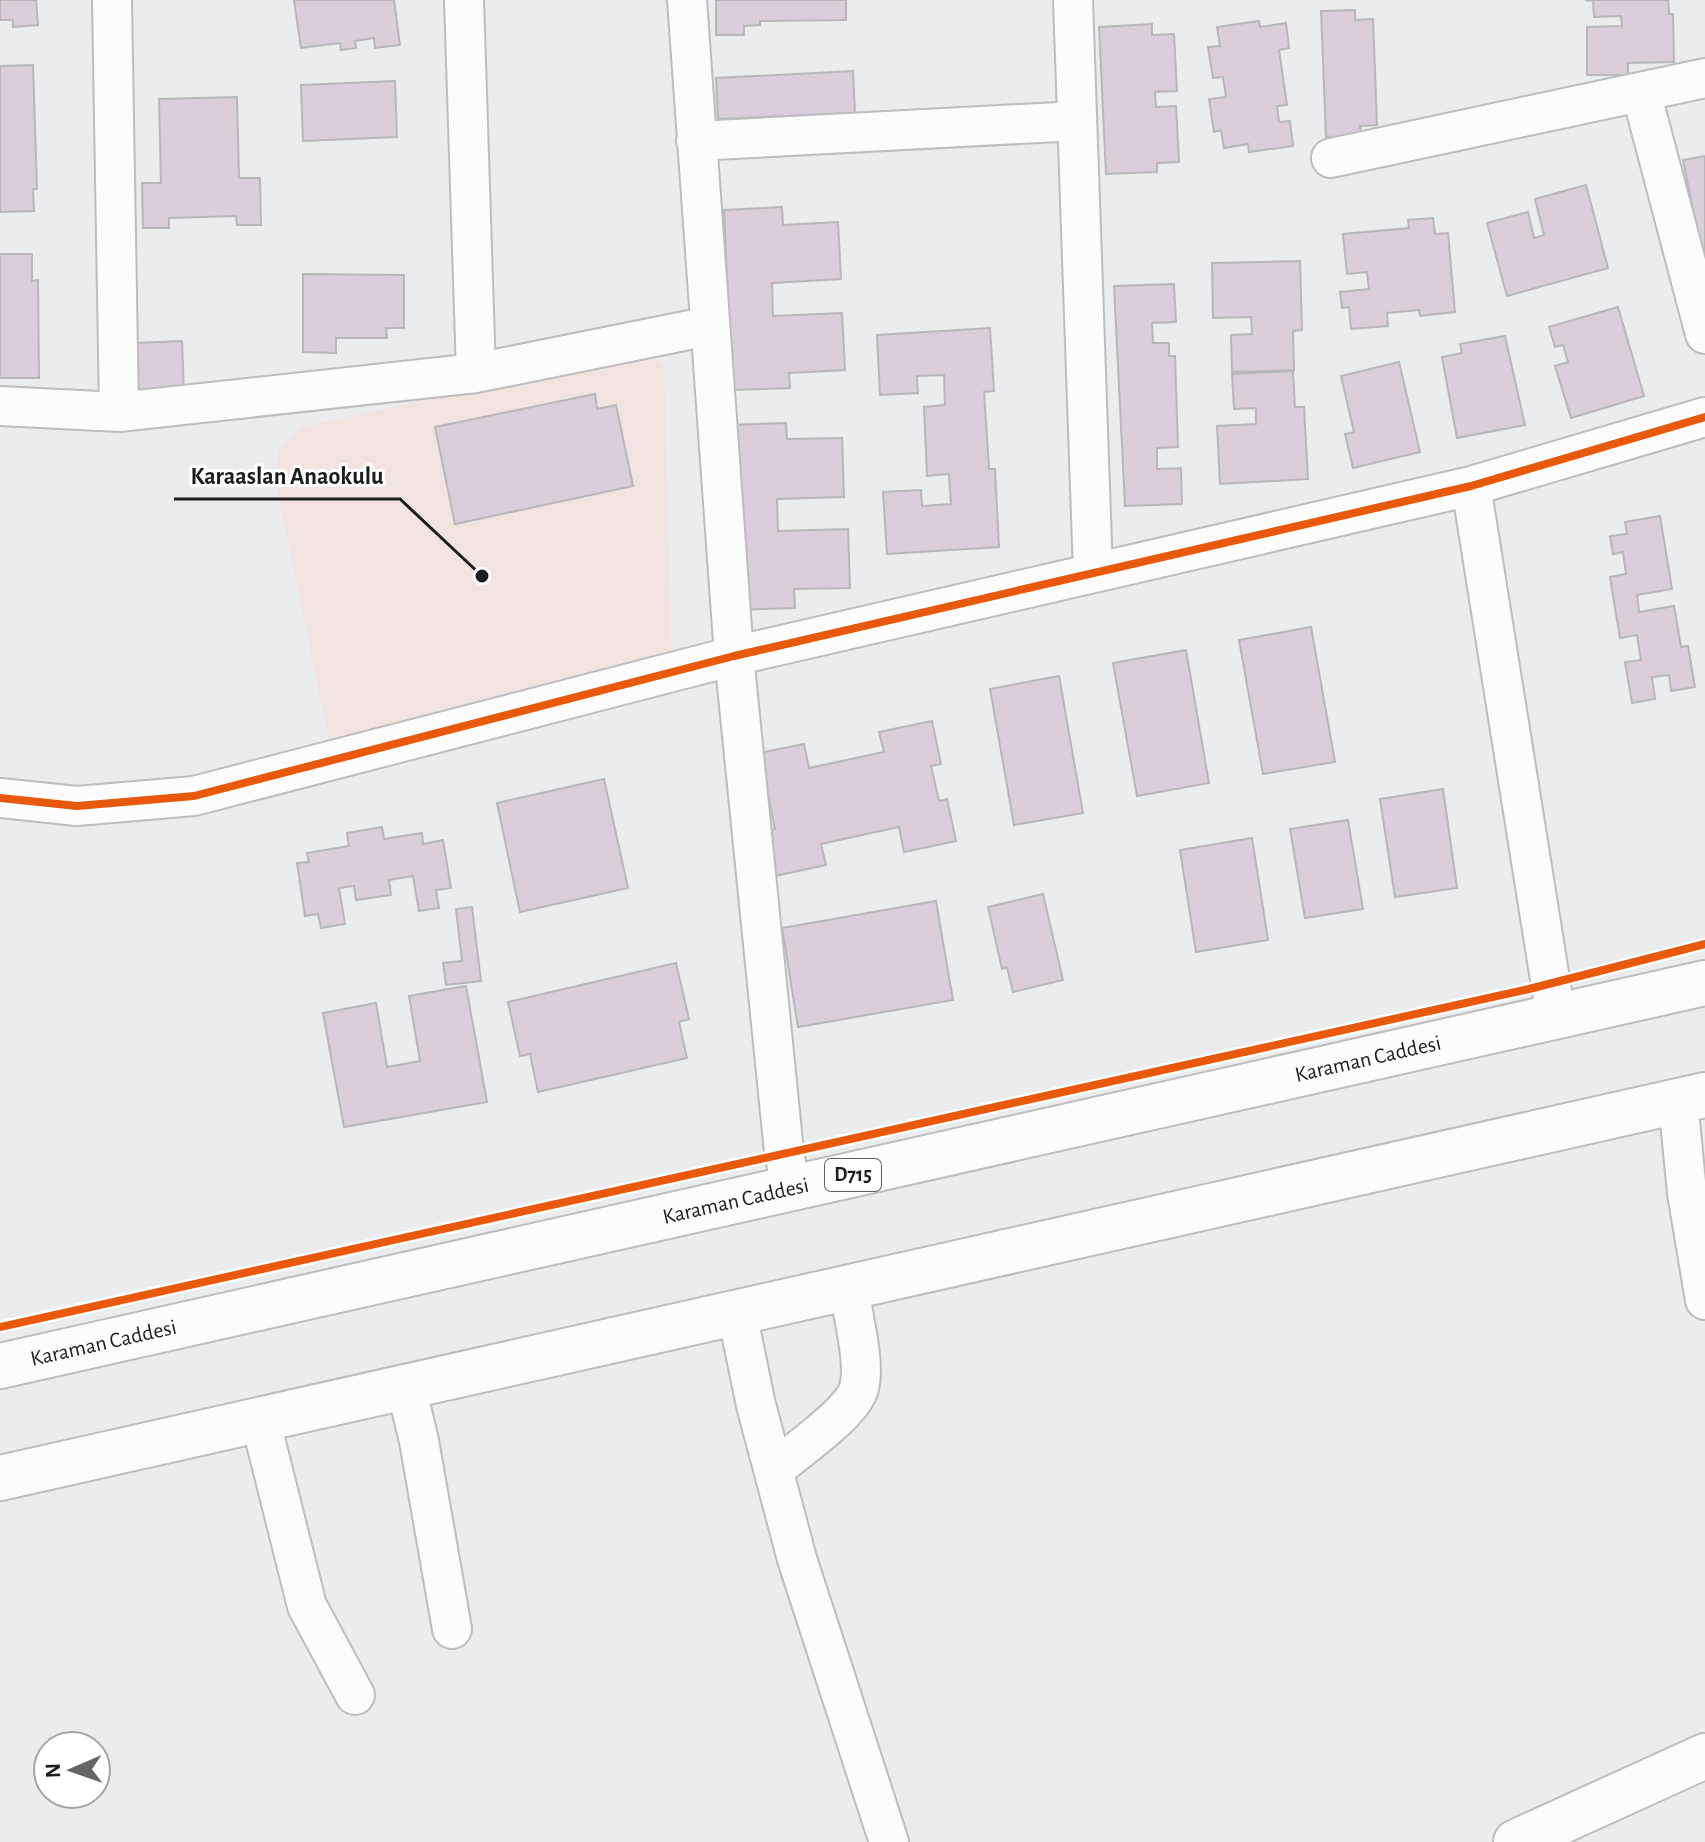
<svg xmlns="http://www.w3.org/2000/svg" width="1705" height="1842" viewBox="0 0 1705 1842" font-family="'Alegreya Sans',sans-serif">
<style>
.education{fill:#f0e3e0}
.building{fill:#daceda;stroke:#b7b7b9;stroke-width:2}
.lines{fill:none;stroke-linecap:round;stroke-linejoin:round}
.street-casing{stroke:#bcbdbf;stroke-width:42}
.secondary-casing{stroke:#bcbdbf;stroke-width:48}
.highway-casing{stroke:#bcbdbf;stroke-width:48}
.street{stroke:#fcfcfc;stroke-width:38}
.secondary{stroke:#fcfcfc;stroke-width:44}
.highway{stroke:#fcfcfc;stroke-width:44}
.cycleway-casing{stroke:#fff;stroke-width:13}
.cycleway{stroke:#e8590c;stroke-width:8}
.labels{text-anchor:middle;dominant-baseline:central;stroke-width:6;stroke-linejoin:round;paint-order:stroke}
.shield{fill:#fff;stroke:#5f6162;stroke-width:2}
.shield-label{font-size:20px;font-weight:bold;fill:#1b1d1e}
.street-label{font-size:22px;fill:#1b1d1e;stroke:#fff}
.leader{fill:none;stroke:#1b1d1e;stroke-width:3}
.callout-dot{fill:#1b1d1e;stroke:#fff;stroke-width:3}
.callout-label{font-size:24px;text-anchor:middle;font-weight:bold;fill:#1b1d1e;stroke:#fff;stroke-width:6;stroke-linejoin:round;paint-order:stroke}
</style>
<rect width="100%" height="100%" fill="#eaecee"/>
<path class="education" d="M643,352L664,364L672,673L330,744L275,480L279,449L302,427Z"/>
<path class="building" d="M0,0H36L38,25L13,27V20H0Z
M294,0H394L400,45L375,48L374,38L355,41L356,48L341,50L340,43L301,48Z
M716,0H846V20L760,21V25L744,26V35H716Z
M1585,0H1668L1669,14H1673L1674,62L1628,63V75H1587V27L1622,26L1621,16L1594,17L1593,1Z
M1355,10V20L1373,19L1377,125L1360,126L1361,136L1326,137L1321,11Z
M1259,21L1260,27L1286,23L1289,48L1279,50L1287,105L1277,106L1279,122L1290,121L1293,146L1249,152L1248,144L1224,148L1221,130L1214,132L1209,99L1226,97L1223,77L1213,78L1208,47L1220,46L1217,27Z
M1152,24V35L1174,34L1177,91L1155,92L1156,107L1176,106L1179,162L1157,163V172L1106,174L1099,27Z
M33,65L37,189H33L34,211L0,212V66Z
M853,71L855,113L718,119L716,78Z
M395,81L397,137L303,141L301,85Z
M237,97L239,178H260L261,225H237L236,216L169,218V228H143L142,183H161L159,99Z
M1705,156V259L1703,260L1683,160Z
M1586,185L1608,268L1507,296L1487,223L1528,212L1534,238L1544,235L1535,199Z
M782,207L783,225L838,222L841,279L772,283L773,316L842,313L845,370L789,373L790,388L732,390L724,210Z
M1433,218L1435,234L1448,233L1455,312L1420,316L1419,310L1387,313L1388,326L1351,329L1349,307L1342,308L1340,292L1369,289L1367,272L1347,274L1343,234L1409,228L1408,220Z
M0,254H32V281L38,280L39,378H0Z
M1300,261L1302,330L1293,331L1294,370L1232,372L1231,335L1252,334L1251,317L1213,318L1212,263Z
M303,274L404,275V328H386L387,338H336V353L303,352Z
M1174,284L1176,322L1152,323L1153,343H1169V356H1175L1178,447L1157,448V469L1181,468L1182,504L1125,506L1114,286Z
M1618,307L1644,396L1571,418L1555,366L1568,362L1563,345L1555,347L1549,327Z
M990,328L994,391L984,392L989,469H995L999,547L887,554L883,492L921,490L922,506L951,504L949,474L927,476L924,407L945,405L944,375L917,376L918,393L880,395L877,335Z
M1505,336L1525,425L1457,438L1442,357L1462,353L1460,344Z
M182,341L184,394L137,396L135,343Z
M1399,362L1420,452L1353,468L1345,434L1354,432L1341,376Z
M1293,371L1295,407H1304L1308,479L1220,484L1217,426L1256,424V408L1234,409L1232,374Z
M595,394L597,409L616,405L633,486L455,524L435,427Z
M786,423L787,439L842,438L844,497L777,499L778,531L848,529L850,588L794,589L795,608L736,610L730,425Z
M1660,516L1672,589L1637,595L1639,612L1674,606L1681,647L1688,646L1695,687L1671,691L1669,675L1652,677L1655,699L1632,703L1625,662L1641,660L1637,635L1620,638L1610,577L1626,574L1623,552L1613,554L1610,536L1627,534L1625,522Z
M1311,627L1335,762L1263,774L1239,640Z
M1186,650L1209,783L1137,796L1113,663Z
M1059,676L1083,813L1014,825L990,689Z
M932,721L941,764L931,766L939,801L947,799L956,841L904,852L899,827L821,844L826,865L775,876L765,832L775,829L768,795L759,797L750,755L804,744L809,768L884,752L879,732Z
M604,779L628,888L520,912L497,803Z
M1443,789L1457,888L1395,897L1380,799Z
M1348,820L1363,909L1305,918L1290,829Z
M382,827L384,839L422,833L423,844L443,840L451,888L436,890L439,908L419,911L413,876L389,880L391,895L356,900L354,886L339,888L345,924L321,928L318,914L305,916L297,863L309,862L307,853L349,846L347,833Z
M1252,838L1268,940L1196,952L1180,850Z
M1043,894L1063,980L1013,992L1007,967L1002,969L988,907Z
M936,901L953,1000L798,1027L782,928Z
M472,907L481,981L446,985L443,963L462,961L456,909Z
M676,963L689,1019L679,1022L687,1058L538,1092L530,1054L520,1056L508,1002Z
M466,986L487,1102L344,1127L323,1013L376,1003L387,1067L420,1061L409,996Z"/>
<g class="lines">
<defs>
<path id="street" d="M112,0L119,412
M464,0L476,373
M687,0L734,656L784,1152L791,1189
M1073,0L1093,573
M1641,92L1705,334
M696,141L1077,121
M1331,158L1705,78
M0,406L119,412L476,373L709,326
M1471,486L1556,1017
M0,798L77,806L194,796L734,656L1471,486L1705,417
M1678,1101L1687,1193L1705,1300
M737,1313L756,1405L797,1559L889,1842
M406,1387L419,1441L452,1629
M260,1419L307,1606L355,1695
M774,1470C795,1451 852,1414 859,1388C866,1362 852,1314 849,1288"/>
<path id="secondary" d="M1516,1842L1705,1756"/>
<g id="highway">
<path id="s1" d="M0,1366L1705,983"/>
<path d="M0,1478L1705,1095"/>
</g>
</defs>
<use href="#street" class="street-casing"/>
<use href="#secondary" class="secondary-casing"/>
<use href="#highway" class="highway-casing"/>
<use href="#street" class="street"/>
<use href="#secondary" class="secondary"/>
<use href="#highway" class="highway"/>
<defs>
<path id="cycleway" d="M0,798L77,806L194,796L734,656L1471,486L1705,417
M0,1327L1529,989L1705,944"/>
</defs>
<use href="#cycleway" class="cycleway-casing"/>
<use href="#cycleway" class="cycleway"/>
</g>
<g class="labels">
<rect class="shield" x="825" y="1159" width="56" height="32" rx="6"/>
<g class="shield-label">
<text x="853" y="1175">D715</text>
</g>
<g class="street-label">
<text stroke="none"><textPath href="#s1" startOffset="1402">Karaman Caddesi</textPath></text>
<text stroke="none"><textPath href="#s1" startOffset="754">Karaman Caddesi</textPath></text>
<text stroke="none"><textPath href="#s1" startOffset="106">Karaman Caddesi</textPath></text>
</g>
</g>
<path class="leader" d="M482 576L400 499H174"/>
<circle class="callout-dot" cx="482" cy="576" r="8"/>
<g class="callout-label">
<text x="287" y="484">Karaaslan Anaokulu</text>
</g>
<g transform="translate(72 1770) rotate(268)"><circle r="38" fill="#ffffff" stroke="#a4a5a5" stroke-width="2"/>
<path d="M0-6L14 30L0 20L-14 30Z" fill="#636567"/>
<text y="-12" font-size="22" font-weight="bold" text-anchor="middle" fill="#1b1d1e">N</text>
</g>
</svg>
